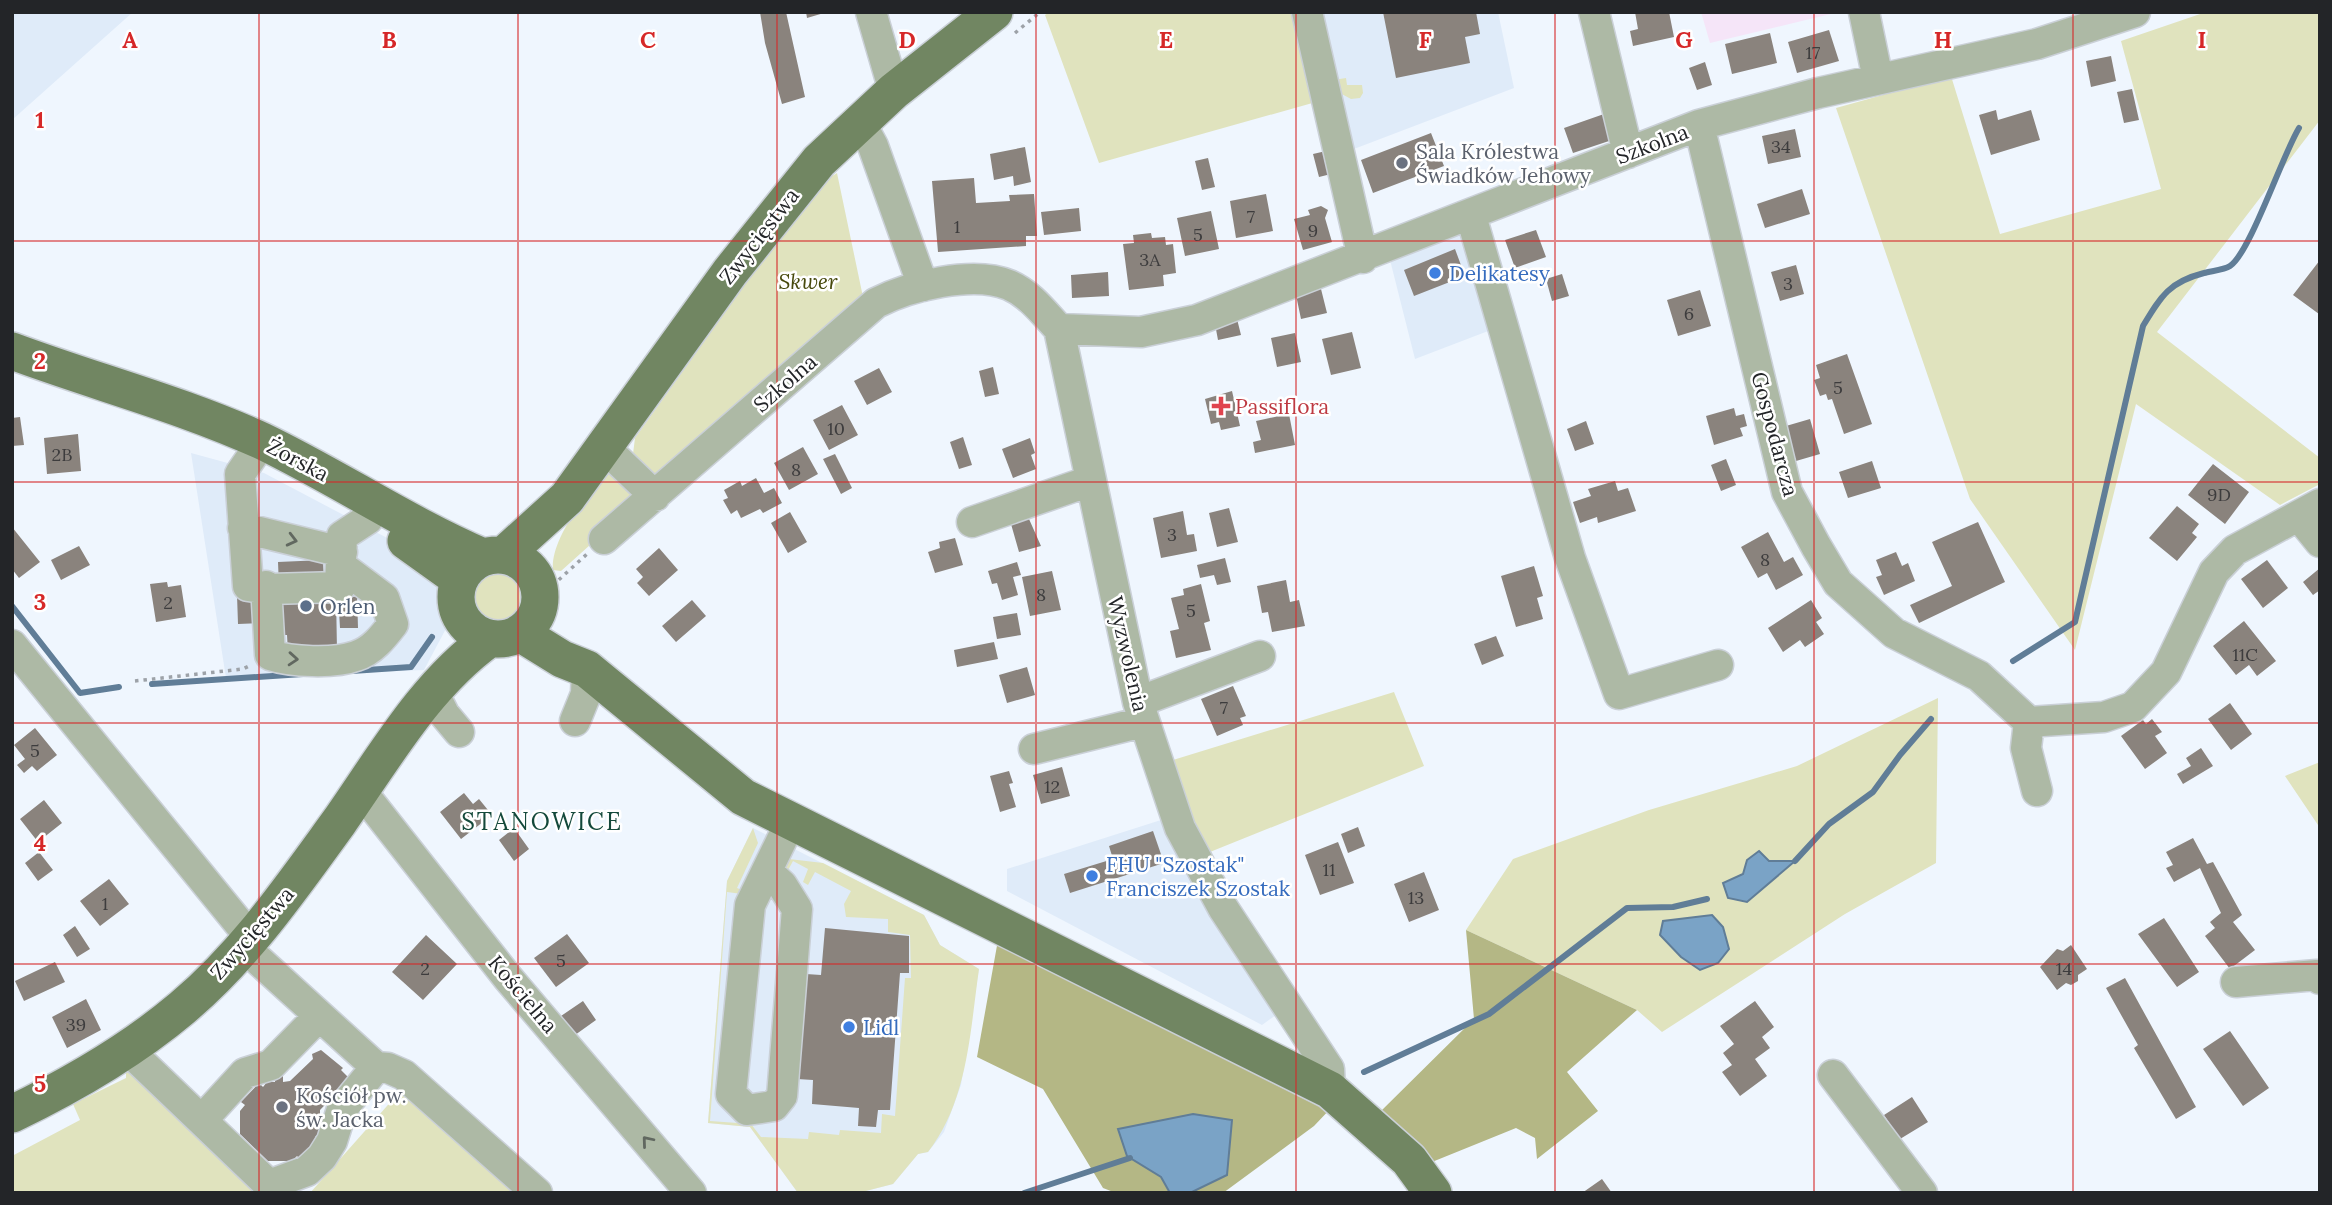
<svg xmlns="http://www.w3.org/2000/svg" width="2332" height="1205" viewBox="0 0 2332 1205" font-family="Lora,serif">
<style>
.built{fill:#dfebf9}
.education{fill:#f5e5f8}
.green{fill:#e0e3be}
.forest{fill:#b4b785}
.water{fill:#7aa3c6;stroke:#607d97;stroke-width:2}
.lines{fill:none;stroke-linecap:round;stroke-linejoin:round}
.stream{stroke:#607d97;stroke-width:6}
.building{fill:#8a837d}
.minor-casing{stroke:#cad0d7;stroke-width:33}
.major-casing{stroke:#cad0d7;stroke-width:40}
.path{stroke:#9da2a8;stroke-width:3.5;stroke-dasharray:3.5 5;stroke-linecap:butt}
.minor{stroke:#adb9a5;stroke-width:30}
.major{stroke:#718662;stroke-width:37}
.oneway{stroke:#616860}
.grid{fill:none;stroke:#d62828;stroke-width:2;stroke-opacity:0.55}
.worship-dot{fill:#6b7280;stroke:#fff;stroke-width:2.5}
.shop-dot{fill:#3f7fe0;stroke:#fff;stroke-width:2.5}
.health-dot{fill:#e0444e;stroke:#fff;stroke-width:2.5}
.service-dot{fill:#5c6f8a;stroke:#fff;stroke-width:2.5}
.labels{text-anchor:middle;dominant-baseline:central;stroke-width:5;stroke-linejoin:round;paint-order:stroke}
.number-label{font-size:18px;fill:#3d3c3d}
.street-label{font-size:21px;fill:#232528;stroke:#fff}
.worship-label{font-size:21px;fill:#5b616d;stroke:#fff;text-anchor:start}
.shop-label{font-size:21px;fill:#366cbe;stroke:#fff;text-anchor:start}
.park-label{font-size:21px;font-style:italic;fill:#47490c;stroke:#fff}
.health-label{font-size:21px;fill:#be3a42;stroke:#fff;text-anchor:start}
.service-label{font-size:21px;fill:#4e5e75;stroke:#fff;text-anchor:start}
.quarter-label{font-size:24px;letter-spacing:2px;fill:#14493b;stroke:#fff}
.grid-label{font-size:23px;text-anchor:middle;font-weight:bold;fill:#d62828;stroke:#fff;stroke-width:5;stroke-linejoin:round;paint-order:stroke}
</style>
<rect width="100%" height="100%" fill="#eff6fe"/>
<path class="built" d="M12,12H133L12,120Z
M1295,12H1498L1514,88L1346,152L1363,229L1380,239L1349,251Z
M1467,224L1496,328L1415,359L1389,256Z
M191,453L264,473L408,549L445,586L449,623L424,670L226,678Z
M1161,820L1276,1015L1262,1025L1007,891V869Z
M753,828L924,915L940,945L979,969L961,1085L944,1132L928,1152L918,1154L893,1184L858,1193H798L750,1127L708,1123L727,881Z"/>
<path class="education" d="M1701,12H1839L1710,43Z"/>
<path class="green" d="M1049,12H1295L1316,102L1099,163L1045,15Z
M2206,12H2320V120L2157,332L2320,458V484L2280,505L2136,404L2075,650L1970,499L1836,108L1951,76L2000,234L2161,189L2121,41Z
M1346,78L1347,85H1362L1363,93L1360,98L1351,99L1338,92L1333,80Z
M837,173L863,297L655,478L633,454L635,438L815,187Z
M605,471L639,495L619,519L561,571L553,570C550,540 586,495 605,471Z
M470 597a29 29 0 1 1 58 0a29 29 0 1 1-58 0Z
M1394,692L1424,766L1205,854L1173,760Z
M1938,698L1936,863L1845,914L1662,1032L1637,1010L1466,930L1513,859L1649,810L1797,766Z
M2320,762V828L2285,776Z
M753,828L758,843L737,888L742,890V894L727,892L710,1121L751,1124L761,1137L808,1139L809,1132L839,1135L840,1130L881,1133L882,1114L895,1116L905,978H911L910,935L888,932V919L846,917L844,904L851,891L815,872L808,885L803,882L808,869L793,861L786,874L780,871L789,859L823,863L924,915L940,945L979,969C970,1031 968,1101 928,1152L918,1154L893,1184L858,1193H798L750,1127L708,1123L727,881Z
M126,1062L265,1193H12V1156L80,1120L73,1104L126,1078Z
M402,1089L520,1193H310Z"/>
<path class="forest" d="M1466,930L1637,1010L1567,1072L1598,1111L1537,1159L1535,1138L1516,1128L1432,1162L1380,1112L1474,1019Z
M998,940L1333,1106L1314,1126L1223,1193H1116L1103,1188L1043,1089L977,1057Z"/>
<path class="water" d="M1759,851L1769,861H1795L1747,902L1728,898L1723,883L1743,874L1747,860Z
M1712,915L1723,927L1729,949L1718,963L1700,970L1681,957L1660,935L1663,921Z
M1193,1114L1232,1120L1227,1175L1190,1193H1170L1161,1177L1127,1156L1118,1129Z"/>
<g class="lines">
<path class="stream" d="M12,606L80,693L119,687
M2013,661L2075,622L2143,326C2161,296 2169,282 2204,273C2211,271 2224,270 2230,266C2250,253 2282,156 2299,128
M352,671L411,667L432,637
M152,684L303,674
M1795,861L1829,824L1873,792L1900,755L1931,719
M1364,1072L1489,1014L1627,908L1673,907L1707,899
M1024,1193L1130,1158"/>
</g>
<path class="building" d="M760,12H786L805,97L782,104L765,43Z
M806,12H824V13L807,18Z
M1383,12H1476L1480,34L1465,37L1470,63L1396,78Z
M1635,12H1669L1674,37L1633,46L1630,31L1638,29Z
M1829,30L1839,61L1797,73L1788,42Z
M1770,33L1777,63L1732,74L1725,44Z
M2111,56L2116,81L2091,87L2086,61Z
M1705,62L1712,85L1697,90L1689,68Z
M2132,89L2139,120L2124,123L2117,92Z
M1996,110L1998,120L2031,110L2040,140L1991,155L1979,115Z
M1604,114L1612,140L1573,153L1564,128Z
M1795,129L1801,157L1768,164L1762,136Z
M1431,133L1444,166L1373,193L1361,160Z
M1025,147L1031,182L1014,186L1013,176L994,180L990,154Z
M1326,151L1331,174L1319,177L1313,154Z
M1208,158L1215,187L1202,190L1195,161Z
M974,178L976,203L1010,201L1009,195L1034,194L1037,236H1026V246L938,252L932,181Z
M1802,189L1810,214L1765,228L1757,204Z
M1266,194L1273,231L1236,238L1230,201Z
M1321,206L1328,210L1325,218L1332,242L1303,250L1294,219L1310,215L1308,210Z
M1079,208L1081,231L1044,235L1041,212Z
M1211,211L1219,249L1185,256L1177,218Z
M1536,230L1546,257L1515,268L1505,240Z
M1151,233L1152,238L1165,237L1166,245L1173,244L1176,273L1163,275L1164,286L1129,290L1123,244L1134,243L1133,235Z
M1455,249L1465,276L1414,296L1404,270Z
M2320,260V313L2319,314L2293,295Z
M1796,265L1804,294L1780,301L1771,272Z
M1108,272L1109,296L1072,298L1071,275Z
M1562,274L1569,296L1552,301L1546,279Z
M1321,289L1327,313L1301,319L1296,295Z
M1700,290L1711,326L1678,336L1667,300Z
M1237,319L1241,335L1218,340L1215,324Z
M1352,332L1361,368L1331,375L1322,339Z
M1295,333L1301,362L1277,367L1271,338Z
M1847,354L1872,424L1844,434L1832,399L1828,400L1826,394L1820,396L1814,380L1820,378L1816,365Z
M993,367L999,394L985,397L979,371Z
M879,368L892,392L867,405L854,381Z
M1232,391L1240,426L1221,430L1219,422L1211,424L1205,399Z
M842,405L858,435L829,450L813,420Z
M1734,408L1736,416L1744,414L1747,426L1740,428L1743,436L1714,445L1706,416Z
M1289,414L1295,445L1255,453L1253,442L1261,440L1256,421Z
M20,417L24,445L12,446V418Z
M1810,419L1820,454L1796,461L1786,426Z
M1586,421L1594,444L1575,451L1567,429Z
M78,434L81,471L47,474L44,438Z
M963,437L972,465L959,469L950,442Z
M1030,438L1035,453L1031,455L1036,469L1013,478L1002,449Z
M803,447L818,474L789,490L774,463Z
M835,454L852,488L841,494L823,459Z
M1726,459L1736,485L1721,491L1711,465Z
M1872,461L1881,488L1848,498L1839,472Z
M2213,464L2249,492L2225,524L2188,495Z
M756,478L764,493L774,488L782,503L763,513L760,509L741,518L737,510L731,514L723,500L728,498L724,490L740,481L742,486Z
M1615,481L1618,491L1628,488L1636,511L1598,523L1597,517L1580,523L1573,502L1591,496L1588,489Z
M2177,506L2199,524L2192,533L2197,537L2177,561L2149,538Z
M1229,508L1238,542L1217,547L1209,513Z
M1183,511L1187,535L1194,534L1197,551L1161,558L1153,518Z
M790,512L807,542L788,553L771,523Z
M1029,519L1041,546L1019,552L1011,524Z
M1978,522L2005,582L1919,623L1910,605L1952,586L1932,542Z
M12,527L40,562L19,578L12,569Z
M1768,532L1784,562L1793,557L1803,575L1776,590L1767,573L1758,578L1741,547Z
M955,538L963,565L935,573L928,552L940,548L939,542Z
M79,546L90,565L61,580L51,560Z
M659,548L678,570L649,596L637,583L643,577L636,569Z
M1896,552L1902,566L1908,563L1915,581L1884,595L1876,577L1882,575L1876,560Z
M1225,558L1231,582L1217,585L1214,575L1200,578L1197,565Z
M323,560L324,585L279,587L278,562Z
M2267,560L2288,588L2263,608L2241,579Z
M1017,562L1021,575L1013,577L1018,595L1002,600L997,583L992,584L988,571Z
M1534,566L1543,596L1537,598L1543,619L1516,627L1501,576Z
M2320,568V590L2313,595L2303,582Z
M1052,571L1061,610L1030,616L1022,577Z
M1286,580L1290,602L1299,600L1305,626L1272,632L1268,612L1262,613L1257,586Z
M167,582L168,587L181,585L186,617L156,622L150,584Z
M1201,584L1210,621L1204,623L1211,650L1176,658L1170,631L1179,629L1171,598L1184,595L1183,589Z
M258,594L260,623L238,624L237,595Z
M338,594H357L358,628H340Z
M336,595L337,651L288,652L287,635H275L274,597Z
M692,600L706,616L676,642L662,626Z
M1811,600L1822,618L1816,622L1824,634L1805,647L1800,640L1783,652L1768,628Z
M1017,613L1021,635L997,639L993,617Z
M2244,621L2276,661L2257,676L2249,665L2236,675L2213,646Z
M1496,636L1504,656L1482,665L1474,644Z
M994,642L998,659L957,667L954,650Z
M1027,667L1035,695L1007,703L999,675Z
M1233,686L1246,716L1240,718L1243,725L1217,736L1201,699Z
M2230,703L2252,734L2231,750L2208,719Z
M2152,719L2162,732L2155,736L2167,753L2145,769L2121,736L2143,720L2146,724Z
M35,728L57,755L37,771L32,766L24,773L17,765L25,759L14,745Z
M2201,748L2213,766L2183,784L2177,774L2191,766L2186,758Z
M1062,767L1070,796L1041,804L1033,775Z
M1009,771L1013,783L1009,784L1016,807L1000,812L990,776Z
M464,793L473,804L479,799L492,815L461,839L440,812Z
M44,800L62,823L38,842L20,819Z
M1358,827L1365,846L1348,853L1341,834Z
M514,828L529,849L514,861L499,840Z
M1153,831L1164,863L1070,893L1064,874L1113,859L1109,846Z
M2193,838L2207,864L2213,862L2242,915L2233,922L2255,950L2230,969L2205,936L2215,928L2210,922L2221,913L2200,868L2174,882L2166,868L2173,865L2166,852Z
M1338,842L1354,883L1320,895L1305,855Z
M39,852L53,870L38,881L25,863Z
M1424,872L1439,910L1409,922L1394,884Z
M109,879L129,904L100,926L80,901Z
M2164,918L2199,972L2177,987L2138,934Z
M75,926L90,949L77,957L63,935Z
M825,928L909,936V973H900L890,1110H878L876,1127L858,1126L859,1108L812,1104L813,1080L797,1079L806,974L821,975Z
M567,934L589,963L556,987L534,958Z
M426,935L457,964L423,1000L392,972Z
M2071,945L2087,969L2078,975V981L2071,985L2066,983L2057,990L2040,967L2057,949L2063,951Z
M55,962L65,982L24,1001L15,981Z
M2125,978L2196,1107L2176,1119L2134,1048L2138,1045L2106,988Z
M86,999L101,1030L67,1048L52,1017Z
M583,1001L596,1020L575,1035L561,1016Z
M1755,1001L1774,1027L1762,1037L1770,1048L1755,1059L1767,1076L1740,1096L1722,1072L1732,1065L1723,1053L1734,1044L1720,1026Z
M2230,1031L2269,1088L2243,1106L2203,1049Z
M321,1050L343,1068L341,1070L350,1079L320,1110V1117H326V1125H320V1133L315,1137L319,1141L301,1160L297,1156L292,1161H268L240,1134V1111L245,1105L241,1102L259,1083L263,1087L267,1082H275V1075H283V1082L290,1081L313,1059L312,1054Z
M1912,1097L1928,1122L1900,1139L1884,1115Z
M1602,1179L1612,1193H1582Z"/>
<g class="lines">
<defs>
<path id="minor" d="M871,12L894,91
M1307,12L1363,258
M1594,12L1628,153
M1864,12L1878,79
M860,122L873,146L923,286
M1699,125L1787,492L1816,546L1838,583L1894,633L1979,676L2029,722L2026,748L2037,791
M1471,216L1570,558L1619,694L1718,665
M1059,329L1141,332L1197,320L1699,125L1818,93L2037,44L2135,12
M262,442L240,474L248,586L270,589L340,587L342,536L368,519
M604,447L655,496
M2299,516L2320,542
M972,522L1090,481
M243,528L342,552
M604,539L876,303C909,286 973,270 1009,285C1030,294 1044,313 1059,329L1138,702L1180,828L1223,908L1329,1069L1330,1090
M266,586L270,655C291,662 334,664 356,656C372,651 383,637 393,624L384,598L341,566
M12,645L251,938
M432,690L444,714L459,732
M1138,702L1260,656
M575,721L586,694L587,669
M2029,722L2104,717L2133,707L2166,672L2214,572L2235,550L2320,504
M1034,749L1143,722
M361,791L508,978L691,1193
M768,872L782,885L797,909L782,1096L774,1106L747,1110L731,1094L750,905L791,821
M2236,982L2317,975L2320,979
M127,1049L269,1185L307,1171L322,1157L332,1141L342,1109L376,1067L244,947
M376,1067L388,1068L404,1075L537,1193
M1833,1075L1922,1193
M202,1120L245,1073L271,1065L319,1016"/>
<path id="major" d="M12,351C95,382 181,404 262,441C337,477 406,524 483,557
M406,541L459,579
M456 597a42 42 0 1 1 84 0a42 42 0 1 1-84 0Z
M504,555L567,498L730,272L819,161L894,91L994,12
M520,633L562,659L587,669L743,797L1330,1090L1409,1160L1433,1193
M12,1114C72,1085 131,1051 182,1008C245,955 291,888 339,822C384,758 425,685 489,639"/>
</defs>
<use href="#minor" class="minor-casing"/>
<use href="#major" class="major-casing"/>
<path class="path" d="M1015,33L1040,12
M540,597L587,554
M135,681L243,669L251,665"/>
<use href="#minor" class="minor"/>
<use href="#major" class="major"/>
</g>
<defs><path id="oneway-chevron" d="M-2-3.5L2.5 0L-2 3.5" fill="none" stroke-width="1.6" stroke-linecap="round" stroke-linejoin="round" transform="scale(1.75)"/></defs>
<g class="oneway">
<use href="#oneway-chevron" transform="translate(292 540) rotate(14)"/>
<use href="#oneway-chevron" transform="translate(293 659) rotate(4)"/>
<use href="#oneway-chevron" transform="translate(647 1141) rotate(-130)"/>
</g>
<path class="grid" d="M259,12V1193M518,12V1193M777,12V1193M1036,12V1193M1296,12V1193M1555,12V1193M1814,12V1193M2073,12V1193M12,241H2320M12,482H2320M12,723H2320M12,964H2320"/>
<g class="worship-dot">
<circle cx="1402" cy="163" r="7"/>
<circle cx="282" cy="1107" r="7"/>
</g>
<g class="shop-dot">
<circle cx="1435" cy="273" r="7"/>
<circle cx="1092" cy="876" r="7"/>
<circle cx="849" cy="1027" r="7"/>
</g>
<path class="health-dot" d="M1217.5 395.5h7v7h7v7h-7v7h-7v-7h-7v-7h7z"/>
<circle class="service-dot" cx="306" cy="606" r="7"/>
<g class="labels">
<g class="number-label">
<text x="1813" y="52">17</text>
<text x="1781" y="146">34</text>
<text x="1251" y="216">7</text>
<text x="957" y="226">1</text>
<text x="1313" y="230">9</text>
<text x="1198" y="234">5</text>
<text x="1150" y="259">3A</text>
<text x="1788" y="283">3</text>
<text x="1689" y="313">6</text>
<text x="1838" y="387">5</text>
<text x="836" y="428">10</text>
<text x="62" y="454">2B</text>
<text x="796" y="469">8</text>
<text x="2219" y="494">9D</text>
<text x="1172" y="534">3</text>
<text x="1765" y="559">8</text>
<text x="1041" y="594">8</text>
<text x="168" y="602">2</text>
<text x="1191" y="610">5</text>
<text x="2245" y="654">11C</text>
<text x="1224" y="707">7</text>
<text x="35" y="750">5</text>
<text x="1052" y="786">12</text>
<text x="1329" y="869">11</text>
<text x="1416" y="897">13</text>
<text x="105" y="903">1</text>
<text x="561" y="960">5</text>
<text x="425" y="968">2</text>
<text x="2064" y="968">14</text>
<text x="76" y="1024">39</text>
</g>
<g class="street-label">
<text transform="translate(1652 144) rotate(-21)">Szkolna</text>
<text transform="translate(759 236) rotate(-52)">Zwycięstwa</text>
<text transform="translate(785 383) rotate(-41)">Szkolna</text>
<text transform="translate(1775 434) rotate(75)">Gospodarcza</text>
<text transform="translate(298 460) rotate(28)">Żorska</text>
<text transform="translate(1128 654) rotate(77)">Wyzwolenia</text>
<text transform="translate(252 933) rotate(-49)">Zwycięstwa</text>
<text transform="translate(523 994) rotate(50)">Kościelna</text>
</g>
<g class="worship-label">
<text x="1416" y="151">Sala Królestwa<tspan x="1416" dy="24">Świadków Jehowy</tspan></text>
<text x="296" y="1095">Kościół pw.<tspan x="296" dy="24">św. Jacka</tspan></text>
</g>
<g class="shop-label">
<text x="1449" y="273">Delikatesy</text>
<text x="1106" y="864">FHU "Szostak"<tspan x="1106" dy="24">Franciszek Szostak</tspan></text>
<text x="863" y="1027">Lidl</text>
</g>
<g class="park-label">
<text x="808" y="281">Skwer</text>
</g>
<g class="health-label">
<text x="1235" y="406">Passiflora</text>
</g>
<g class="service-label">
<text x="320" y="606">Orlen</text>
</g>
<g class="quarter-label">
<text x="542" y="821">STANOWICE</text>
</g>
</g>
<g class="grid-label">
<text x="130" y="48">A</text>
<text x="389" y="48">B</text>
<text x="648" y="48">C</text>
<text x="907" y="48">D</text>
<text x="1166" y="48">E</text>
<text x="1425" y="48">F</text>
<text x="1684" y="48">G</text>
<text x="1943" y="48">H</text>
<text x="2202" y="48">I</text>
<text x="40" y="128">1</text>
<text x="40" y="369">2</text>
<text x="40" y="610">3</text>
<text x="40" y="851">4</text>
<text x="40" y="1092">5</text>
</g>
<rect width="2332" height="1205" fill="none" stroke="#232528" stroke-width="28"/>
</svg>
